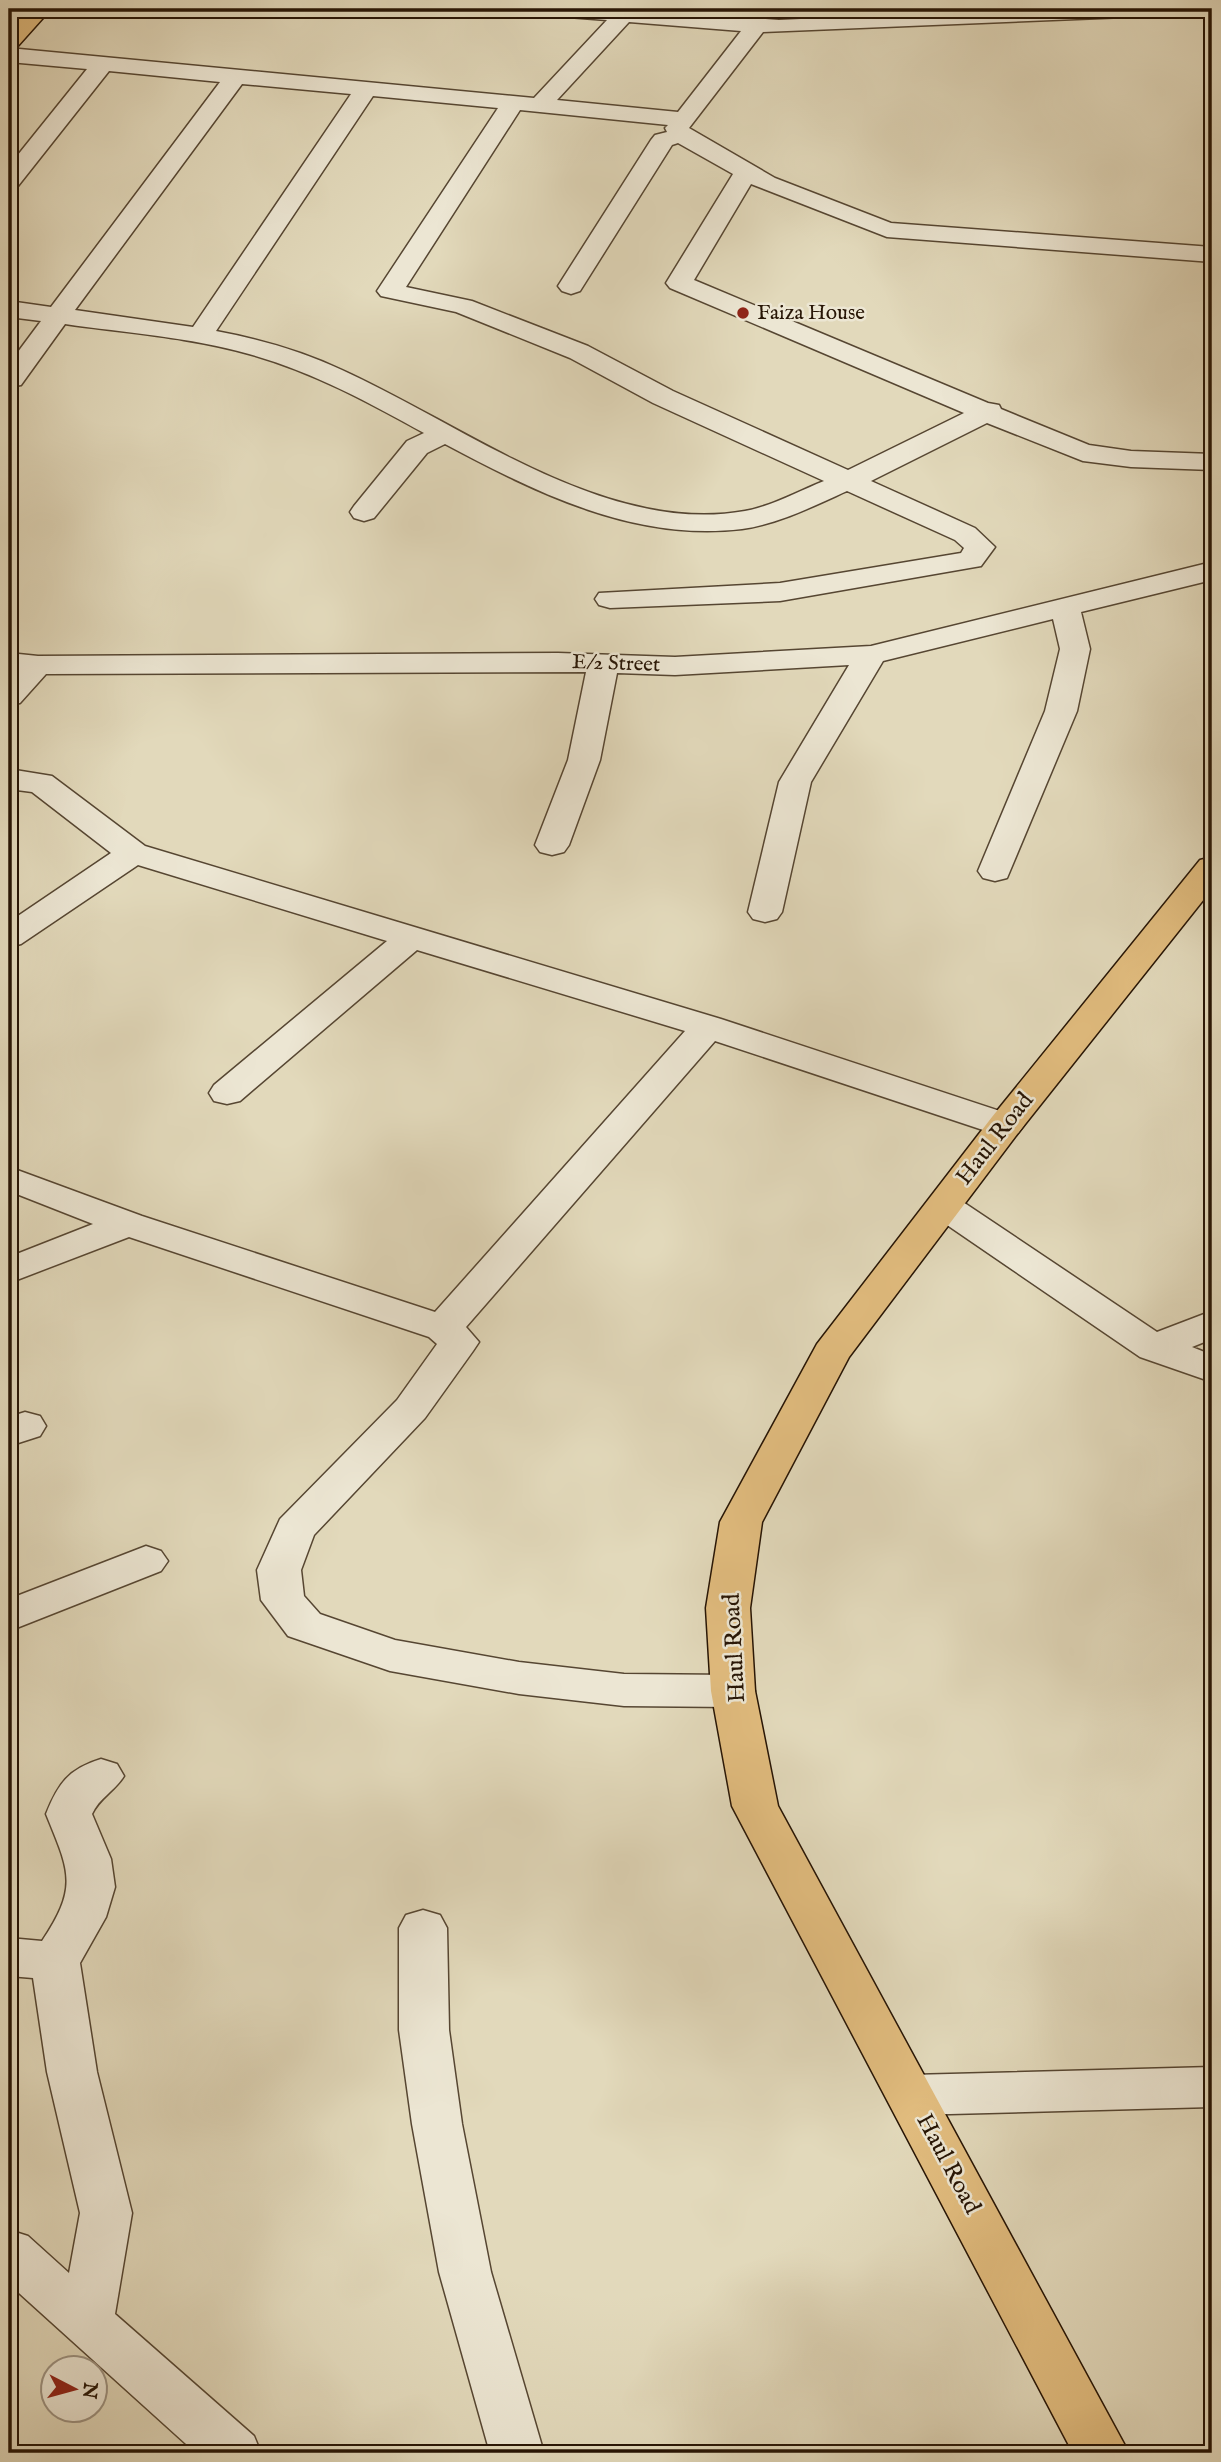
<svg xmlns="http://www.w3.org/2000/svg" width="1221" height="2462" viewBox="0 0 1221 2462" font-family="'IM FELL English',serif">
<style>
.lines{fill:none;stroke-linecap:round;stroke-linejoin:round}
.minor-casing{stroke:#564632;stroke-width:3}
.major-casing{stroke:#271505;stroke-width:3}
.minor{fill:#ece6d3;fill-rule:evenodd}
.major{fill:#e1bc7e;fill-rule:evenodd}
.poi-dot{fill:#8f2418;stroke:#ece6d3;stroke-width:2.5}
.labels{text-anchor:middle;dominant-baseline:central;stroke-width:5;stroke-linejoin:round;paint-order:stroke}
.far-poi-label{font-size:21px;fill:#271505;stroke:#ece6d3;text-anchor:start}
.far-street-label{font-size:21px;fill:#271505;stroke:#ece6d3}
.street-label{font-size:24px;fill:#271505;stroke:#ece6d3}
</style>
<rect width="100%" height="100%" fill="#e2d9bb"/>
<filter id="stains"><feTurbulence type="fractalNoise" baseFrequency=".00286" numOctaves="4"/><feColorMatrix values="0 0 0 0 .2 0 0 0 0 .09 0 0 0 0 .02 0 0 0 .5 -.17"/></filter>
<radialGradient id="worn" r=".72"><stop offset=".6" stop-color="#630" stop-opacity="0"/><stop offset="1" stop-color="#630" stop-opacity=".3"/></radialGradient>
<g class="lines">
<defs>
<path id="minor" d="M544,9H634L779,20L1020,9H1161L1158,14L1150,16L763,32L689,128L775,178L891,223L1212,247V262L887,237L751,184L694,280L988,403L999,405L1001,409L1089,445L1131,451L1212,454V470L1131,467L1083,461L987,423L871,481L975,528L995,547L981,566L780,601L610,608L599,605L595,599L599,593L780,583L961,553L964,548L955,540L847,491C814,506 778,524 742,529C635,542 537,493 445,444L427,453L374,518L364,521L354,518L350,512L354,506L407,441L424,433C368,402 311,371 249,354C190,337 126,333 65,324L21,385L9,387V364L41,321L9,317V301L51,307L220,82L109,71L18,186L9,188V166L87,69L9,62V48L534,98L607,20L555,16L547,14ZM629,22L741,31L678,112L557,100ZM242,84L351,94L193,327L75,310ZM373,96L498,108L377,291L381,296L456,312L570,358L653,403L824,481C799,491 772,506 745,511C605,536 464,425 342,370C302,351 259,339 216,331ZM520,110L668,125L665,128L667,132L655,135L651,140L558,286L562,291L571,294L580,291L672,145L678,143L733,174L666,283L670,288L964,413L848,470L673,391L588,346L472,301L406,287Z
M1168,9H1212V16L1171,14Z
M1212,562V580L1081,612L1090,649L1077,711L1007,878L995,881L983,878L978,871L1045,711L1060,649L1053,619L883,661L811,782L782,912L777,919L765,922L753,919L748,912L779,782L849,665L675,675L617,673L600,760L569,845L564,852L552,855L540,852L535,845L568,760L586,672L46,674L20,703L9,705V678L15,672L9,671V653L38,656L558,653L675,657L871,646Z
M9,769L52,776L145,846L721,1019L1018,1117L1024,1125L1018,1133L1005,1136L992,1133L715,1041L466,1327L479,1342L473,1351L425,1418L314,1535L301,1570L304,1596L320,1614L395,1640L519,1662L624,1674L733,1675L749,1680L755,1691L749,1702L733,1707L624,1706L519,1694L390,1671L288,1636L261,1600L257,1570L280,1519L397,1400L437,1344L429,1337L129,1237L9,1283V1257L93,1224L9,1191V1167L142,1216L435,1312L685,1031L417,950L240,1101L227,1104L214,1101L209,1093L214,1085L387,941L138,865L21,944L9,947V922L111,853L32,792L9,789Z
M944,1194L957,1198L1157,1332L1212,1311V1339L1192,1347L1212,1355V1382L1140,1357L931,1214L925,1206L931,1198Z
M25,1412L40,1416L46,1426L40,1436L9,1446V1417Z
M146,1546L161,1551L168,1561L161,1571L9,1631V1599Z
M101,1759L117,1764L124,1776C115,1791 99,1798 92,1814L111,1859L115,1887L106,1917L80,1963L97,2072L132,2213L115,2314L254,2436L261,2453H196L9,2284V2230L28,2236L69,2273L80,2213L47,2072L33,1978L9,1976V1938L42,1941C79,1886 69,1871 46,1814C58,1784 68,1769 101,1759Z
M423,1910L440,1915L447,1928L449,2030L462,2124L491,2272L544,2453H490L439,2272L412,2124L399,2030V1928L406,1915Z
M1212,2067V2107L911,2115L893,2109L886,2095L893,2081L911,2075Z"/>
<path id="major" d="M28,9H51L17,47L9,49V29Z
M1212,857V889L1018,1133L849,1357L762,1522L750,1608L755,1691L778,1806L1129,2453H1073L732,1806L711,1691L706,1608L720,1522L817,1344L992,1117L1200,860Z"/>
</defs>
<use href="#minor" class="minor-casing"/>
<use href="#major" class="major-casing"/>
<use href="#minor" class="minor"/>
<use href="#major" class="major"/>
</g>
<circle class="poi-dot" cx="743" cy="313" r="7"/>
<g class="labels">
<g class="far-poi-label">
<text x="757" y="313">Faiza House</text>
</g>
<g class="far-street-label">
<text transform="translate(616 664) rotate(2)">E/2 Street</text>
</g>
<g class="street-label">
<text transform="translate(995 1139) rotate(-52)">Haul Road</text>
<text transform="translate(735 1648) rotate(-93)">Haul Road</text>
<text transform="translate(948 2164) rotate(62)">Haul Road</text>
</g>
</g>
<rect width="1221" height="2462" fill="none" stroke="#e2d9bb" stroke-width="35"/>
<rect x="10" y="10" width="1200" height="2441" fill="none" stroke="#271505" stroke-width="3.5"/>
<rect x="18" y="18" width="1186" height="2427" fill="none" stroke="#271505" stroke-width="2"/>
<g transform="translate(74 2389) rotate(96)"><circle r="33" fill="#ece6d3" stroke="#9d9281" stroke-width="2"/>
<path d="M0-5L12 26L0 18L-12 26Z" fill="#8f2418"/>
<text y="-10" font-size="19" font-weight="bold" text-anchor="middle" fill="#271505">N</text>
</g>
<rect width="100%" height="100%" filter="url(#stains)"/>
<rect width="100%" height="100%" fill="url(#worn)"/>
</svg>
